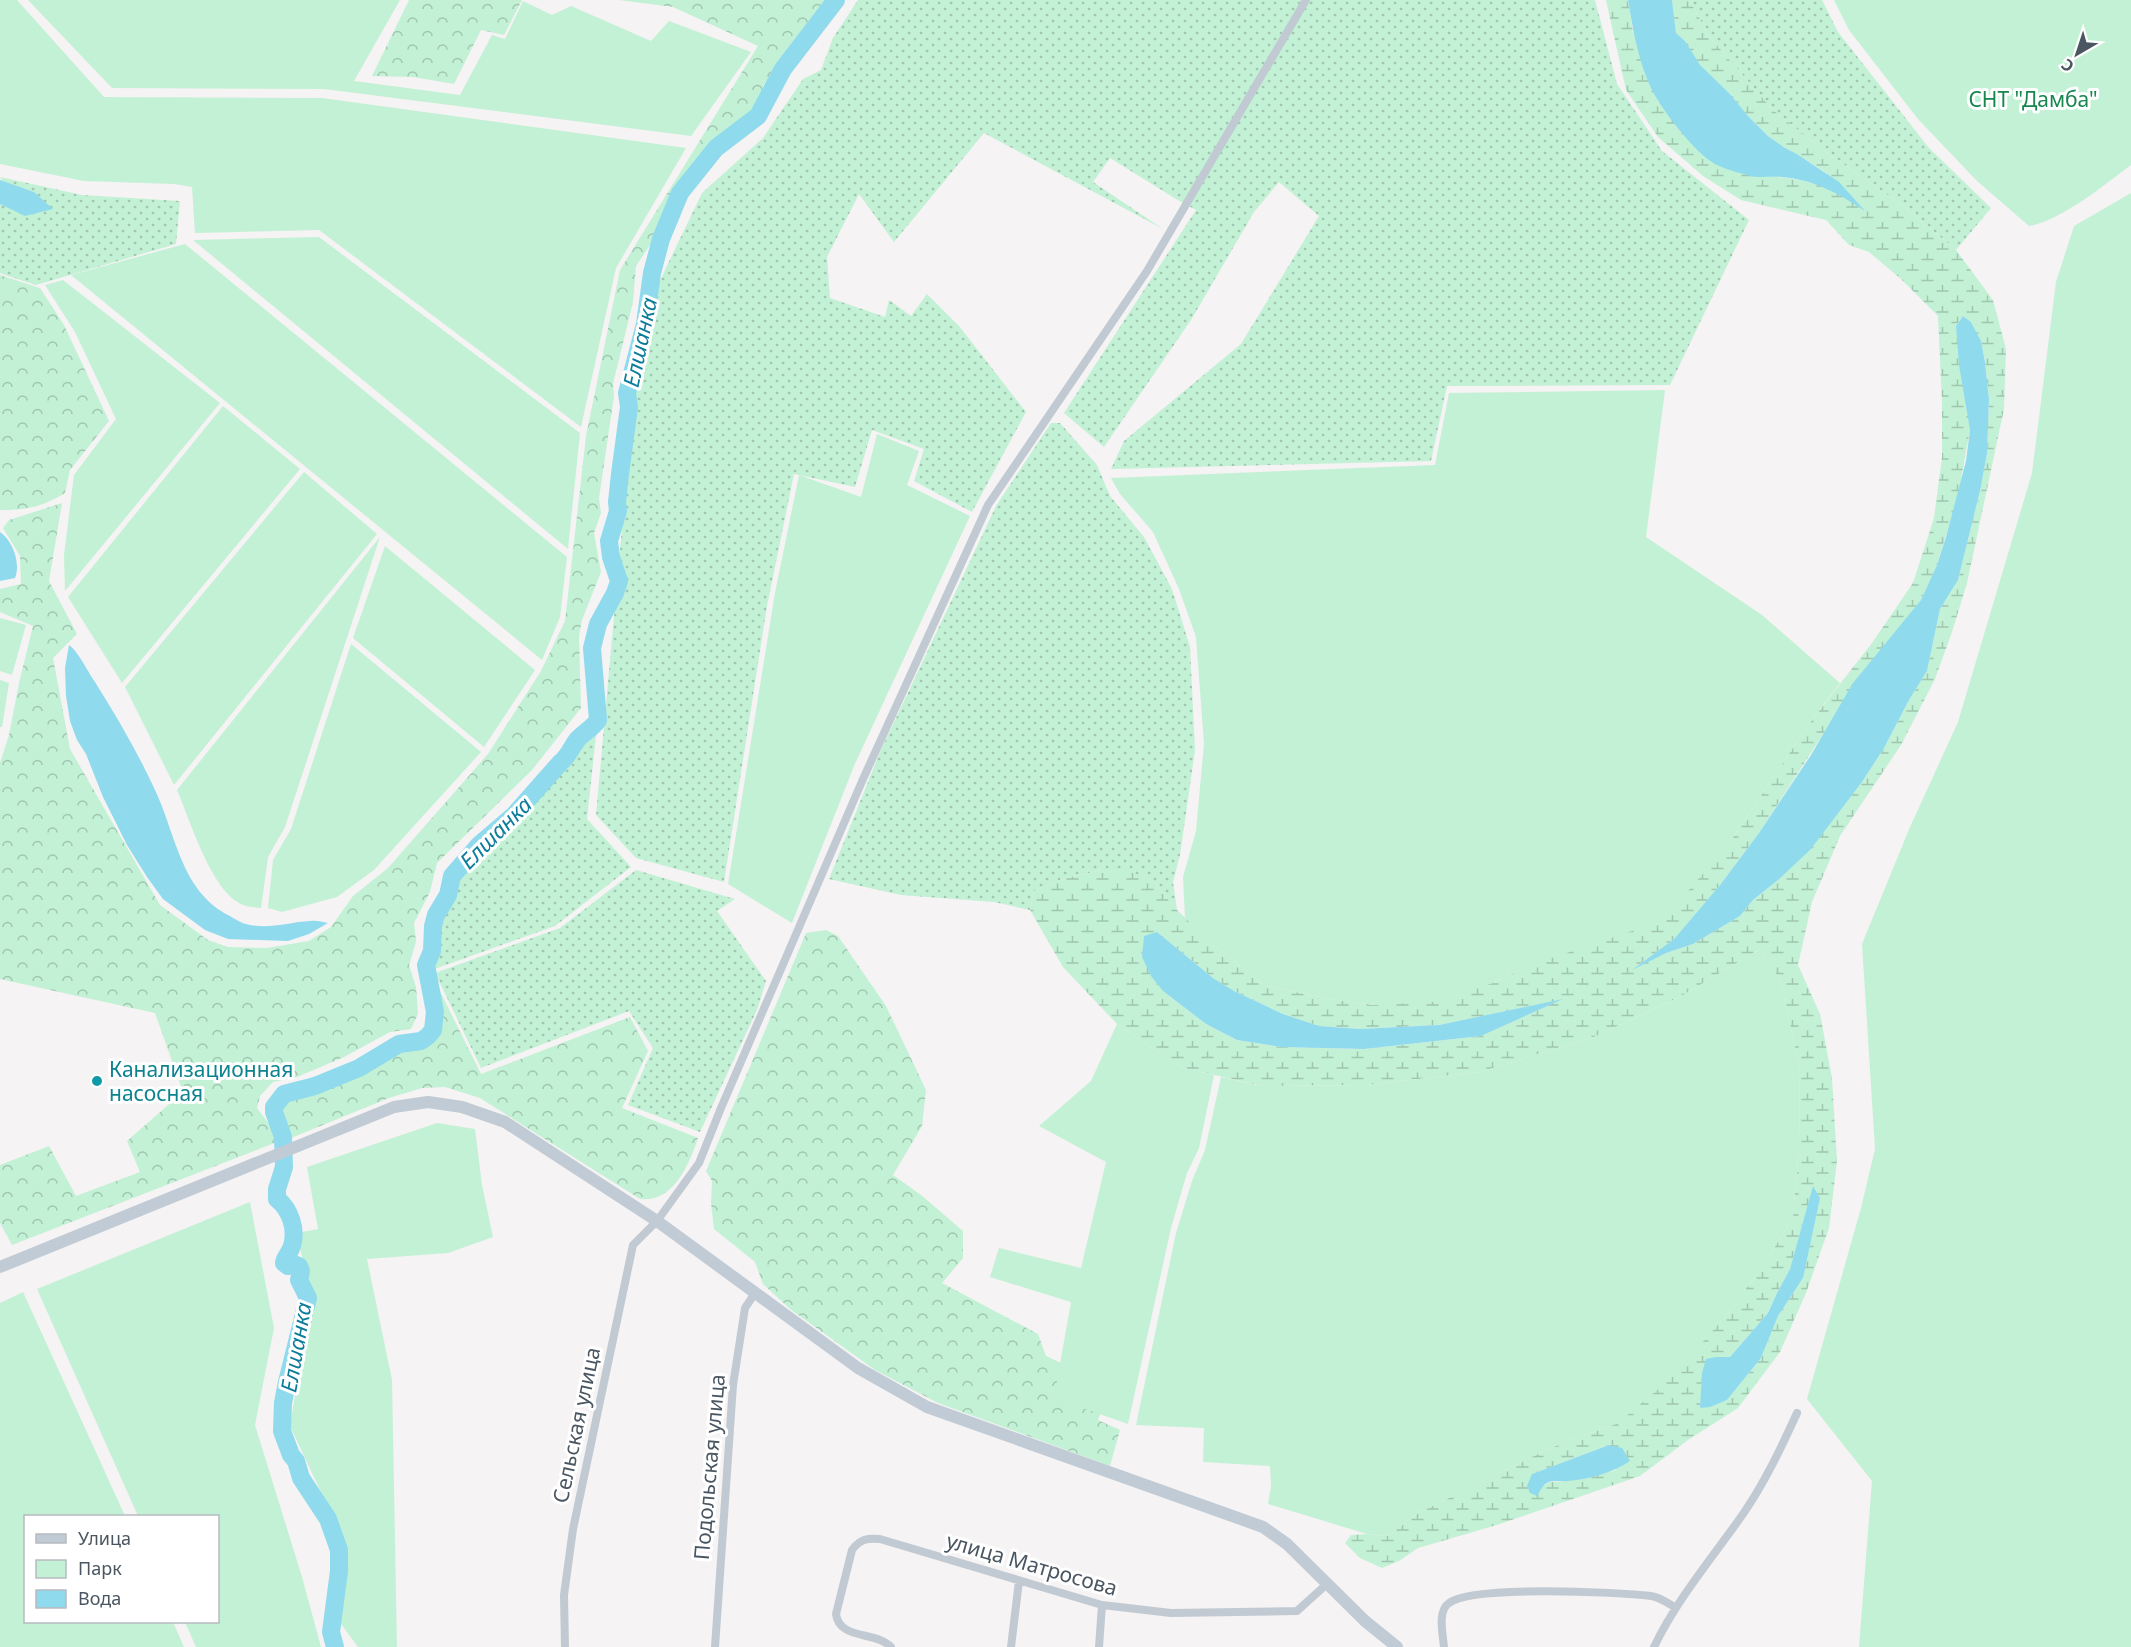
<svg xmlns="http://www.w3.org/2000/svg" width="2131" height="1647" viewBox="0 0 2131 1647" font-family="'Noto Sans',sans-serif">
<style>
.grass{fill:url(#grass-dots)}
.forest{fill:url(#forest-crowns)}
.wetland{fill:url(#wetland-marsh);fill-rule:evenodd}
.green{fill:#c3f1d5}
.water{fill:#90daee}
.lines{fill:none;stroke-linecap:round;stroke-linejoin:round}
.river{stroke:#90daee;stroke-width:18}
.minor{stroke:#c1cad2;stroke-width:8}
.secondary{stroke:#c1cbd6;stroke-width:12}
.culture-dot{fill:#0f9aa8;stroke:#fff;stroke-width:2}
.labels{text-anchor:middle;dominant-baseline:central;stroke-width:6;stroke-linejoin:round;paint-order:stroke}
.park-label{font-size:21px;fill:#17864f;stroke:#fff}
.culture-label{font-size:21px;fill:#0d838f;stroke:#fff;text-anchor:start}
.street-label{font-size:21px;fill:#4a5661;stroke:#fff}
.water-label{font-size:22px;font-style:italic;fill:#0c7c9b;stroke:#fff}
</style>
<defs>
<pattern id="grass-dots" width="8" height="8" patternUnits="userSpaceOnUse" patternTransform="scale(1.5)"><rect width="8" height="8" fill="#c3f1d5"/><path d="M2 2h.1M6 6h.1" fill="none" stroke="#a0c6b0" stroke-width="1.8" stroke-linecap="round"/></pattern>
<pattern id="forest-crowns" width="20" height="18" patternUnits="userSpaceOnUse" patternTransform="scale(1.5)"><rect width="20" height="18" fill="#c3f1d5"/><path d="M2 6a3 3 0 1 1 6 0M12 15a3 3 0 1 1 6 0" fill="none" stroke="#a0c6b0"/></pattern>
<pattern id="wetland-marsh" width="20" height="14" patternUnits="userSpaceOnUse" patternTransform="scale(1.5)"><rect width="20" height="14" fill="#c3f1d5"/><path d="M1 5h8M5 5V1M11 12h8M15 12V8" fill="none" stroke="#a0c6b0"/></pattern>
</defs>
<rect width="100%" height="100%" fill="#f5f3f3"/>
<path class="grass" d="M858,0H1595L1617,84L1662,151L1749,220L1670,385L1447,386L1431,461L1111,469L1124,441L1241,344L1319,216L1279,182L1254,212L1191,320L1104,447L1064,413L1196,210L1176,199L1110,158L1093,182L1163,229L984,133L894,242L859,194L827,257L830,298L885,317L889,300L911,316L927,294L959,326L1026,412L972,512L914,481L924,449L872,430L855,487L794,474L767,606L724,882L636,858L596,815L638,351L653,295L702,193L763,138L803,79L821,70L833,38Z
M1690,0H1822L1838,32L1929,148L1991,208L1956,250L1903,206L1826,152L1773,110L1708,35Z
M0,177L82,195L180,201L176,244L36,285L2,274L0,273V204L26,216L34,192L3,182Z
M1051,423H1060L1097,465L1110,496L1144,537L1172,589L1190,647L1195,750L1180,855L1173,882L1177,910L1155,883L1102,870L1062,879L1034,891L1030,910L994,902L901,895L829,879L880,752L996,506Z
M598,717L587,819L631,867L555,926L432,970L421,969L429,930L449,870L479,836L497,826Z
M636,870L735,899L717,911L766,981L757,1010L700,1132L628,1105L653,1048L629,1011L481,1068L435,973L560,928Z"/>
<path class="forest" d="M409,0H522L504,35L481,30L454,84L413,77L372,76Z
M619,0H826L813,22L793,41L763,86L754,112L743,125L725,136L710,151L671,197L660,230L636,266L633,302L613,384L614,396L599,498L601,513L594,533L601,572L582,620L579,636L581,708L532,770L437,863L430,892L414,923L416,942L409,965L416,987L418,1014L411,1029L390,1032L344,1057L297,1077L273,1082L260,1096L257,1108L269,1124L277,1142L12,1245L0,1223V1165L49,1146L76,1196L140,1172L127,1141L183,1092L155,1013L0,979V763L9,735L19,683L33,626L0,612V589L21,584L20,556L3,528L9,520L62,503L49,581L77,634L53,658L70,749L160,905L208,940L228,947L267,948L309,941L331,927L353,896L388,868L488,754L541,671L565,621L586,436L620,270L758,46L673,7Z
M0,275L40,288L64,325L109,421L70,470L65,493C42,507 27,510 0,510Z
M826,930L838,936L886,1006L926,1090L922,1126L893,1175L921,1195L963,1231V1258L942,1283L1038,1334L1046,1356L1099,1381L1107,1397L1098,1420L1120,1430L1110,1466L938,1403L875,1370L790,1309L763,1284L755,1262L714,1229L711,1203L712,1181L706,1171L806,933Z
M425,974L433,977L481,1074L630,1017L648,1051L622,1108L698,1138C689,1165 673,1203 640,1199L480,1098L445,1087L422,1088L389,1098L291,1138L280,1118L268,1104L273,1094L302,1086L347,1069L393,1043L410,1041L425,1032L429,1006Z"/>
<path class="wetland" d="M1606,0H1628L1633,32L1751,176C1784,176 1808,179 1838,193C1847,197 1854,204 1862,208L1825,172L1797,154L1785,148L1768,136L1748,116L1730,94L1699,65L1685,41L1676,33L1672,0H1690L1708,35L1773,110L1826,152L1903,206L1956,250L1993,300L2006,349L2004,409L1967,583L1952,632L1935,679L1901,745L1840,836L1812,902L1798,965L1820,1014L1832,1078L1837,1161L1829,1228L1806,1293L1780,1352L1738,1408L1688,1440L1640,1476L1497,1525L1418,1548L1399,1561L1382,1568L1360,1558L1345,1543L1351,1535L1367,1534L1388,1536L1418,1513L1479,1483L1550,1448L1618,1423L1725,1317L1765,1263L1793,1217L1799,1147L1800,1069L1780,980L1760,949L1680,997L1594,1037L1480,1072L1366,1085L1262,1086L1180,1067L1117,1024L1063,967L1030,910L1034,891L1062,879L1102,870H1129L1155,883L1177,910L1214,945L1264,985L1324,998L1374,1005L1493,983L1528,966L1728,845L1808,725L1872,643L1913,583L1934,518L1942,457V403L1938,316L1901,279L1869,252L1849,245L1826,220L1741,200L1703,176L1658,137L1626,90ZM1963,316L1971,322L1981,341L1985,361L1989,400L1987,454L1980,491L1958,580L1940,609L1927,671L1909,700L1884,748L1862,782L1838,813L1778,880L1753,900L1740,916L1693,944L1666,953L1636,967L1674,939L1720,885L1759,833L1831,722L1885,647L1921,600L1937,565L1958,496L1970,430L1956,326ZM1157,932L1213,978L1234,991L1283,1014L1319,1026L1360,1029L1439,1025L1560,1000L1481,1036L1364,1049L1281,1047L1237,1040L1206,1024L1163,991ZM1814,1186L1803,1278L1778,1316L1761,1358L1727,1400L1700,1408L1701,1399L1716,1357H1730L1768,1313L1777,1293L1790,1269ZM1609,1445L1616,1470L1567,1481L1550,1482L1543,1486L1532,1474Z"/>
<path class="green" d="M0,0H17L104,97L322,98L686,148L616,268L581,427L319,230L195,233L192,187L174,184L84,181L0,164Z
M28,0H400L354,81L460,95L492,35L505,39L523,1L552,15L571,6L651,41L669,21L751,52L691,136L324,89L112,88Z
M1834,0H2131V165C2104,185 2062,220 2029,226L1977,181L1918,119L1849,30Z
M2131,193V1647H1859L1872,1481L1807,1399L1861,1208L1875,1149L1862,944L1910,827L1958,722L2032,473L2056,282L2074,226Z
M319,237L580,433L568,549L193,240Z
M185,244L567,557L560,617L542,660L71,275Z
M63,280L220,403L65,591L64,555L74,475L116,419L75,332L45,285Z
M1665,390L1646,537L1762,615L1840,683L1808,725L1728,845L1681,899L1638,929L1528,966L1493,983L1432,1002L1374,1005L1324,998L1264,985L1214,945L1185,918L1183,877L1196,831L1204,744L1196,637L1179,589L1153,532L1120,494L1111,478L1435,465L1449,393Z
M223,406L300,469L122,683L68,597Z
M877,434L919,451L907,485L970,516L854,766L792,923L728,884L775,593L799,475L861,497Z
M304,472L377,534L174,785L125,687Z
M380,537L285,827L268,857L261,908C254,907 245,907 239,903C210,887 190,820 177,790Z
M385,546L535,670L484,747L353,638Z
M0,618L26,625L12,675L0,671Z
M351,644L481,752L374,870L337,897L282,912L268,908L273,860L291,829Z
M0,680L9,683L2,727H0Z
M1760,949L1780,980L1800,1069L1799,1147L1793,1217L1765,1263L1725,1317L1668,1381L1618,1423L1550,1448L1479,1483L1418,1513L1388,1536L1367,1534L1268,1504L1271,1486L1270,1466L1203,1462L1204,1428L1136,1425L1176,1233L1192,1181L1205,1150L1221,1077L1262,1086L1366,1085L1480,1072L1594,1037L1680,997Z
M1117,1024L1180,1067L1214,1075L1199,1148L1187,1173L1171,1228L1128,1424L1054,1398L1071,1302L990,1277L999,1248L1081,1268L1106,1162L1039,1126L1091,1081Z
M437,1123L475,1129L482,1185L493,1237L448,1253L367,1259L392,1380L397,1647H358L336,1617L341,1545L336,1524L290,1426L311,1298L297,1233L318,1229L307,1167Z
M250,1202L274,1328L255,1425L302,1577L321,1647H196L185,1622H218V1516H138L37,1289Z
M23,1292L125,1516H26V1622H173L184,1647H0V1303Z"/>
<path class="water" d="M1628,0H1672L1676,33L1685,41L1700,65L1730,94L1748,116L1768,136L1785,148L1797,154L1839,182L1865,211C1838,193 1814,180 1782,177C1771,176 1760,178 1750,176C1740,173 1724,169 1715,164C1695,153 1661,109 1651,88C1638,60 1633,30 1628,0Z
M0,180L34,192L53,209L25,216L0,204Z
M1963,316L1971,322L1981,341L1985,362L1989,400L1987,454L1980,491L1958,580L1940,609L1927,671L1909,700L1884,748L1862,782L1810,850L1778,880L1753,900L1740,916L1693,944L1666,953L1632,970L1674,939L1720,885L1759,833L1811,755L1853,683L1921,600L1937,565L1946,537L1966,461L1970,430L1959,365L1956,326Z
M0,532C13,541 21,564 15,578L0,581Z
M69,645C78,651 88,672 95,682C117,717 138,753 155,790C176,834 181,892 230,916C235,919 241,923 246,924C268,930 289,922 310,921C316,920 322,922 328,923L309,934L288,941L228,939L205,930L163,899L147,877L127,845L103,797L86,754L77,740L70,721L66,696L65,668Z
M1157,932L1213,978L1234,991L1283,1014L1319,1026L1360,1029L1439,1025L1563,999L1481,1036L1364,1049L1281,1047L1237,1040L1206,1024L1163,991L1151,976L1142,957L1144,936Z
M1813,1186L1820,1198L1803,1278L1778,1316L1761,1358L1727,1400L1710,1407L1700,1408L1702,1373L1706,1359L1716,1357H1730L1768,1313L1777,1293L1790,1269Z
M1609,1445L1622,1448L1630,1461C1612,1473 1590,1479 1568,1481C1562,1482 1554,1480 1549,1482C1543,1484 1540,1491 1537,1496L1530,1493L1527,1486L1532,1474Z"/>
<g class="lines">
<path class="river" d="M335,1647L331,1632L339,1571V1550L328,1519L301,1478L296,1461L291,1455L282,1431L283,1403L287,1382L308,1298L299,1280L301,1271L299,1266L294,1264L288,1266L284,1263C285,1256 290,1253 292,1246C297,1229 290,1209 277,1199V1189L284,1167L283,1137L274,1112V1107L284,1094L315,1086L359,1068L399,1044L421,1041L428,1036L433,1030L435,1012L426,965L432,951L433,926L436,915L448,895L452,876L480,844L514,815L560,763C568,757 571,748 577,740C584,732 592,729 598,720L592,648L598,624L615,593L619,581L611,557L609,541L618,511L617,502L620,474L629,407L627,393L645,324L652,273L661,239L680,193L716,148L758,116L783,69L836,0"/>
<path class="minor" d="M565,1647L564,1595L573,1529L633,1245L657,1221L699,1163L721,1108L863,779L988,505L1147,271L1306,0
M715,1647L733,1385L745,1308L755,1293
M891,1647C876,1631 839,1640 836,1614L852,1550C860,1539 867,1538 880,1539L1102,1605L1171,1613L1297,1611L1328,1583
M1011,1647L1019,1581
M1099,1647L1102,1605
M1444,1647C1443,1635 1437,1611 1449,1603C1472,1585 1618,1592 1651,1596C1660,1597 1669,1604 1676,1608
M1654,1647C1677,1599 1713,1557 1743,1514C1765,1482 1781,1448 1797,1413"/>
<path class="secondary" d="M0,1267L394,1107L428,1102L462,1107L505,1122L657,1221L858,1368L927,1407L1263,1527L1287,1544L1365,1621L1397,1647"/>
</g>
<circle class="culture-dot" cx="97" cy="1081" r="6"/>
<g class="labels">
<g class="park-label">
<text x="2033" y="99">СНТ "Дамба"</text>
</g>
<g class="culture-label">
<text x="109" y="1069">Канализационная<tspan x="109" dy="24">насосная</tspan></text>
</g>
<g class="street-label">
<text transform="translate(576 1425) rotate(-78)">Сельская улица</text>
<text transform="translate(709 1467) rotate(-85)">Подольская улица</text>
<text transform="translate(1032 1564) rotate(16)">улица Матросова</text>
</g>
<g class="water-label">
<text transform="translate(639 342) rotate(-78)">Елшанка</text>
<text transform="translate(495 832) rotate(-45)">Елшанка</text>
<text transform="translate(295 1347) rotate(-80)">Елшанка</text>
</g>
</g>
<rect x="24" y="1515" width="195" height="108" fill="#ffffff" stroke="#b7bbc0" stroke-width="1.5"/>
<rect x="36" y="1534" width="30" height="9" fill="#c1cbd6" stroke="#b7bbc0" stroke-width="1.5"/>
<text x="78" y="1545" font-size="18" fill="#4a5661">Улица</text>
<rect x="36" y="1560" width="30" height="18" fill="#c3f1d5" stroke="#b7bbc0" stroke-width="1.5"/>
<text x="78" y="1575" font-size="18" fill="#4a5661">Парк</text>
<rect x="36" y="1590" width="30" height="18" fill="#90daee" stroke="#b7bbc0" stroke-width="1.5"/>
<text x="78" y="1605" font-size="18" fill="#4a5661">Вода</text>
<g transform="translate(2077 54) rotate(219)" stroke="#ffffff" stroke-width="4.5" paint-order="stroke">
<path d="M0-4.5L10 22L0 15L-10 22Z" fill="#4a5661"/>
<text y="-9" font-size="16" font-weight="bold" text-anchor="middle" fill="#4a5661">С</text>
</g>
</svg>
